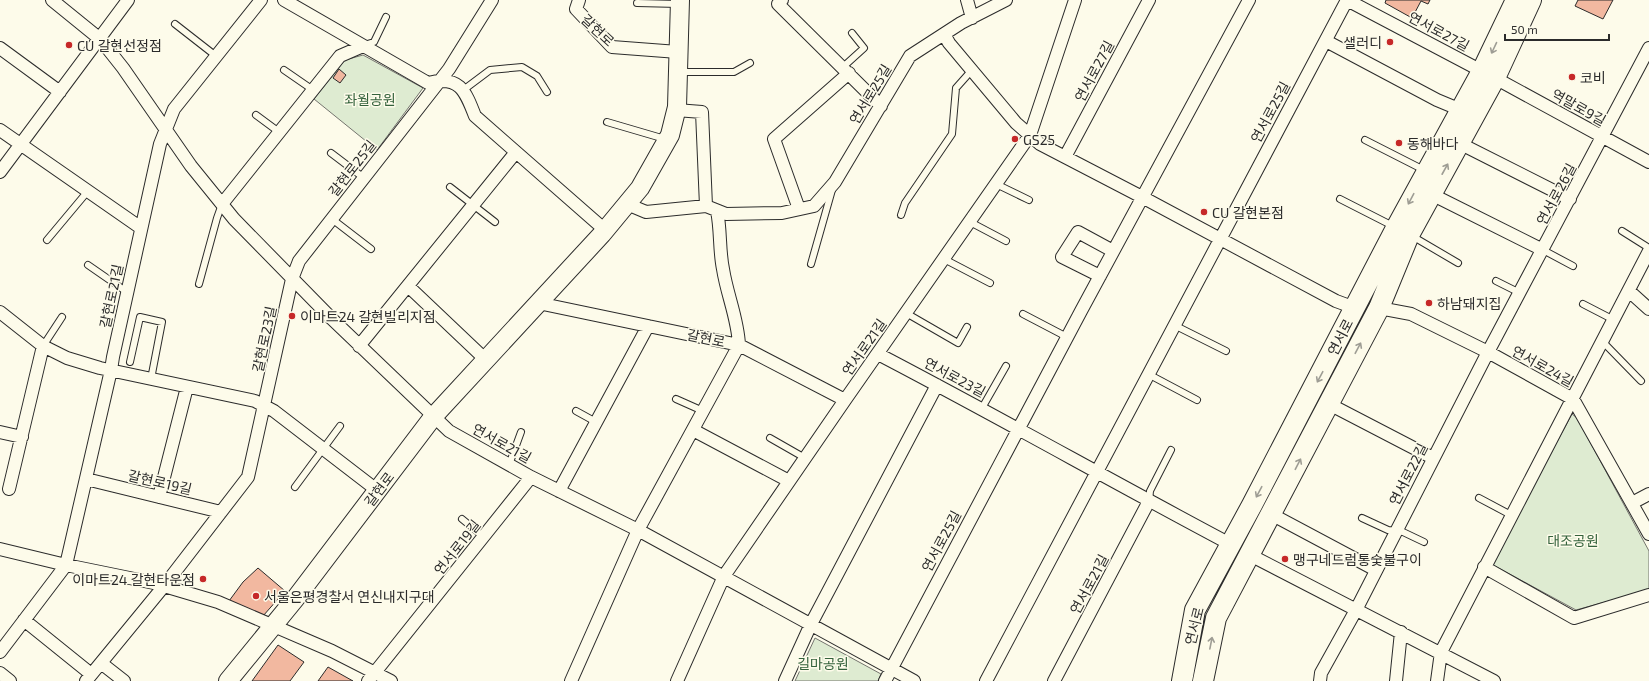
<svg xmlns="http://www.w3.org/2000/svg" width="1649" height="681" viewBox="0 0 1649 681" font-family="'Exo 2','Noto Sans KR',sans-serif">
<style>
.green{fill:#deebd1;stroke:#74746e}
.building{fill:#f2b8a0;stroke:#2b2b2b}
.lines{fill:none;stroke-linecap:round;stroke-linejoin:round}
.service-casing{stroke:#2b2b2b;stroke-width:8}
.minor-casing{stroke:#2b2b2b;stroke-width:14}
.secondary-casing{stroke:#2b2b2b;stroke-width:20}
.primary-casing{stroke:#2b2b2b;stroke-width:22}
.service{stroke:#fdfbea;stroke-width:6}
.minor{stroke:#fdfbea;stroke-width:12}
.secondary{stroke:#fdfbea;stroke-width:18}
.primary{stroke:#fdfbea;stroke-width:20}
.oneway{stroke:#9e9d94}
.poi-dot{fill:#c62828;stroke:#fdfbea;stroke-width:1.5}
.labels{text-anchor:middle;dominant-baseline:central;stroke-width:3;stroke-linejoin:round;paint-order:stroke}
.street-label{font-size:14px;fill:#2b2b2b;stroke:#fdfbea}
.poi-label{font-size:14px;fill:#2b2b2b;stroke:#fdfbea;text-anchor:start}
.park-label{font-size:14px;fill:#34623c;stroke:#fdfbea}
</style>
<rect width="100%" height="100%" fill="#fdfbea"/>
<path class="green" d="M363,55L423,88L377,150L314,99L345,60Z
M1572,414L1577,418L1649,551V590L1576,610L1491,564Z
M815,638L881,674L878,681H795Z"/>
<path class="building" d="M1386,0H1430L1428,4L1421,1L1412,18L1385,3Z
M1578,0H1613L1603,19L1575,6Z
M339,69L346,75L340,83L333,78Z
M258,568L285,591L263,616L229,601L243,582Z
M278,645L304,662L290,681H252Z
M328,667L353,681H318Z"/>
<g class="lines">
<defs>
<path id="service" d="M637,3L679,4
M175,24L216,56
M364,45L374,42L386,17
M843,67L864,48L852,33
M284,70L313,90
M680,72H734L750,63
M462,91L490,70L522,67L537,76L547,92
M256,115L279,132
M607,122L665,139
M1365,140L1424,170
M331,153L364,178
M996,184L1029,200
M450,187L495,222
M1340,199L1393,226
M901,215L905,203L952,134L956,88L972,70
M332,219L371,249
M970,222L1006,241
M1622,231L1649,248
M1412,236L1458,263
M47,240L88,191
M1543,250L1573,266
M944,259L990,283
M811,264L832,190
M88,265L127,292
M1496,281L1520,293
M199,284L217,218L222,204
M1583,304L1614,320
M906,313L958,343L967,327
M1023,314L1067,337
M1174,325L1226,351
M1602,341L1641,381
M43,346L62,317
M130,362L140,317L162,322L151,379
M1148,374L1197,400
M676,399L703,411
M982,408L1006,366
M576,411L596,422
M770,438L805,458
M509,465L521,432
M295,487L340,426
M1479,498L1511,515
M1149,501L1150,491L1171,450
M1362,518L1388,530L1403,532L1424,542
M462,519L484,537"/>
<path id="minor" d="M52,0L100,39L123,68L191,166L234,219L332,319L449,431L531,477L638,530L914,681
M284,0L428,83C459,75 465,90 475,116L605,230
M579,0L576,9L612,47L678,52
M782,0L778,4L881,106
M967,0L972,18
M1347,0L1495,78L1649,162
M944,34L949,43L1016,123L1040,144L1142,197L1336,301L1355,308
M1326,41L1437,100L1461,110
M0,48L60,92
M676,110L702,112L706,206
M0,130L141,228
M1459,143L1570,199
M1065,157L1149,0
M0,172L128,0
M1431,194L1543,250
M222,204L340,56L363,46
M627,204L646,212L706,206L726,214L782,213L814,206L835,182L910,56L961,23L1006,0
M799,209L774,139L849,73
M717,211C721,230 719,250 723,269C727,295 738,319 739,345
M1100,276L1062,257L1078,232L1113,251
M408,286L486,360
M1629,291L1649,309
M538,303L739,345L845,400
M1379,308L1411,314L1488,352L1573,399L1649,534
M0,312L43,346L67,358L100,368L255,401L274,411L378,491
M359,346L516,152
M878,354C997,416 1113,482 1232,545
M1329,404L1433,458
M693,430L789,481
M0,432L22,437
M86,479L221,512
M9,489L43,346
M559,491L648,326
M159,497L187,387
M1632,503L1649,494
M1271,514L1376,570
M0,549L66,565L154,583L218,602L332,651L391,681
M1250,555L1494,681
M1484,567L1574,618L1649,595
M24,620L91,674
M0,652L66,565L111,370L113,357L160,144L174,109L261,0
M101,663L124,681
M0,673L10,681
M86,681L164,586L248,477L292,279L299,261L449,69L492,0
M368,681L531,477
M571,681L638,530L739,345
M677,681L724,576L845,400L1030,135L1075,0
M785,681L811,624L937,385
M885,681L1081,311L1249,0
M986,681L1347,0
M1054,681L1149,501
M1320,681L1321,673L1356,610L1488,352L1649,48
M1396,681L1401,632
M1437,681L1441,652L1649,251"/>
<path id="secondary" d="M228,681L295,599L433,417L602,234L640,188L670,135L677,107L680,0"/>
<path id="primary" d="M1182,681L1195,610L1252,505L1396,228L1482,71L1516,0
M1203,681L1216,618L1379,308L1409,235L1495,78L1531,0"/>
</defs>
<use href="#service" class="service-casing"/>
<use href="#minor" class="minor-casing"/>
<use href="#secondary" class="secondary-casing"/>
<use href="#primary" class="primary-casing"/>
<use href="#service" class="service"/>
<use href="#minor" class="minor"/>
<use href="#secondary" class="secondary"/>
<use href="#primary" class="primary"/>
</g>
<defs><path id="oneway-shaft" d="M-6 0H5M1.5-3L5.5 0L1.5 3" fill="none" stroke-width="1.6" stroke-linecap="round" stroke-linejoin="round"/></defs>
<g class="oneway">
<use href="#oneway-shaft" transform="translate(1494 48) rotate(115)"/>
<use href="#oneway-shaft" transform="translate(1445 169) rotate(-61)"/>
<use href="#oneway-shaft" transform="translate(1411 199) rotate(118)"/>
<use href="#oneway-shaft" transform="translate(1358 348) rotate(-62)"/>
<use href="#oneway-shaft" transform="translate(1320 377) rotate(118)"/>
<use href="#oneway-shaft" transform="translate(1298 464) rotate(-63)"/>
<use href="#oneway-shaft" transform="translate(1259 492) rotate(118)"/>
<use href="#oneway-shaft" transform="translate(1211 643) rotate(-79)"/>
</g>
<g class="poi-dot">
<circle cx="1390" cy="42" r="4"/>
<circle cx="69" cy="45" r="4"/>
<circle cx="1572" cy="77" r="4"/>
<circle cx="1015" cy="139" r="4"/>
<circle cx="1399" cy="143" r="4"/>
<circle cx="1204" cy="212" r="4"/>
<circle cx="1429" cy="303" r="4"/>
<circle cx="292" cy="316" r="4"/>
<circle cx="1285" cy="559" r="4"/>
<circle cx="203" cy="579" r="4"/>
<circle cx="256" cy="596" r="4"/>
</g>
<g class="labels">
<g class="street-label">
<text transform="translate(598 30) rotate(43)">갈현로</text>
<text transform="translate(1439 31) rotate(28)">연서로27길</text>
<text transform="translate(1094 71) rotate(-62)">연서로27길</text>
<text transform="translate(870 94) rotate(-59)">연서로25길</text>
<text transform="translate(1579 107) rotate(29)">역말로9길</text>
<text transform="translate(1270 112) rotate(-62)">연서로25길</text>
<text transform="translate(352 168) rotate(-52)">갈현로25길</text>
<text transform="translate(1556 194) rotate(-62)">연서로26길</text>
<text transform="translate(111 296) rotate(-78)">갈현로21길</text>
<text transform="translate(1340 337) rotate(-63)">연서로</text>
<text transform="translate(706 338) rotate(12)">갈현로</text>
<text transform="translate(264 339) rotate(-78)">갈현로23길</text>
<text transform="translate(864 347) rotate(-55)">연서로21길</text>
<text transform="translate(1543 366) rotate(29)">연서로24길</text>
<text transform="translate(955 377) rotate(28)">연서로23길</text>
<text transform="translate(502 443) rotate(29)">연서로21길</text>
<text transform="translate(1408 474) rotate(-63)">연서로22길</text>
<text transform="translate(160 482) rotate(13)">갈현로19길</text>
<text transform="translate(379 489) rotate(-53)">갈현로</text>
<text transform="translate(941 541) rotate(-62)">연서로25길</text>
<text transform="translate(457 547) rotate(-52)">연서로19길</text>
<text transform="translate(1089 584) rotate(-62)">연서로21길</text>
<text transform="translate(1194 626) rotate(-76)">연서로</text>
</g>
<g class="poi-label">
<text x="1382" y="42" text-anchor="end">샐러디</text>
<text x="77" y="45">CU 갈현선정점</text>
<text x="1580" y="77">코비</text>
<text x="1023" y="139">GS25</text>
<text x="1407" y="143">동해바다</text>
<text x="1212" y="212">CU 갈현본점</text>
<text x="1437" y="303">하남돼지집</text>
<text x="300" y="316">이마트24 갈현빌리지점</text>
<text x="1293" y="559">맹구네드럼통숯불구이</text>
<text x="195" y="579" text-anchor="end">이마트24 갈현타운점</text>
<text x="264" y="596">서울은평경찰서 연신내지구대</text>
</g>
<g class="park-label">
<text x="370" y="99">좌월공원</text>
<text x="1573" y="540">대조공원</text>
<text x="823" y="663">길마공원</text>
</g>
</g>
<path d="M1505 34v6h104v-6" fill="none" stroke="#2b2b2b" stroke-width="2"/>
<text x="1511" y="34" font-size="12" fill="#2b2b2b" stroke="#fdfbea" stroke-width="3" paint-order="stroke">50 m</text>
</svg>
